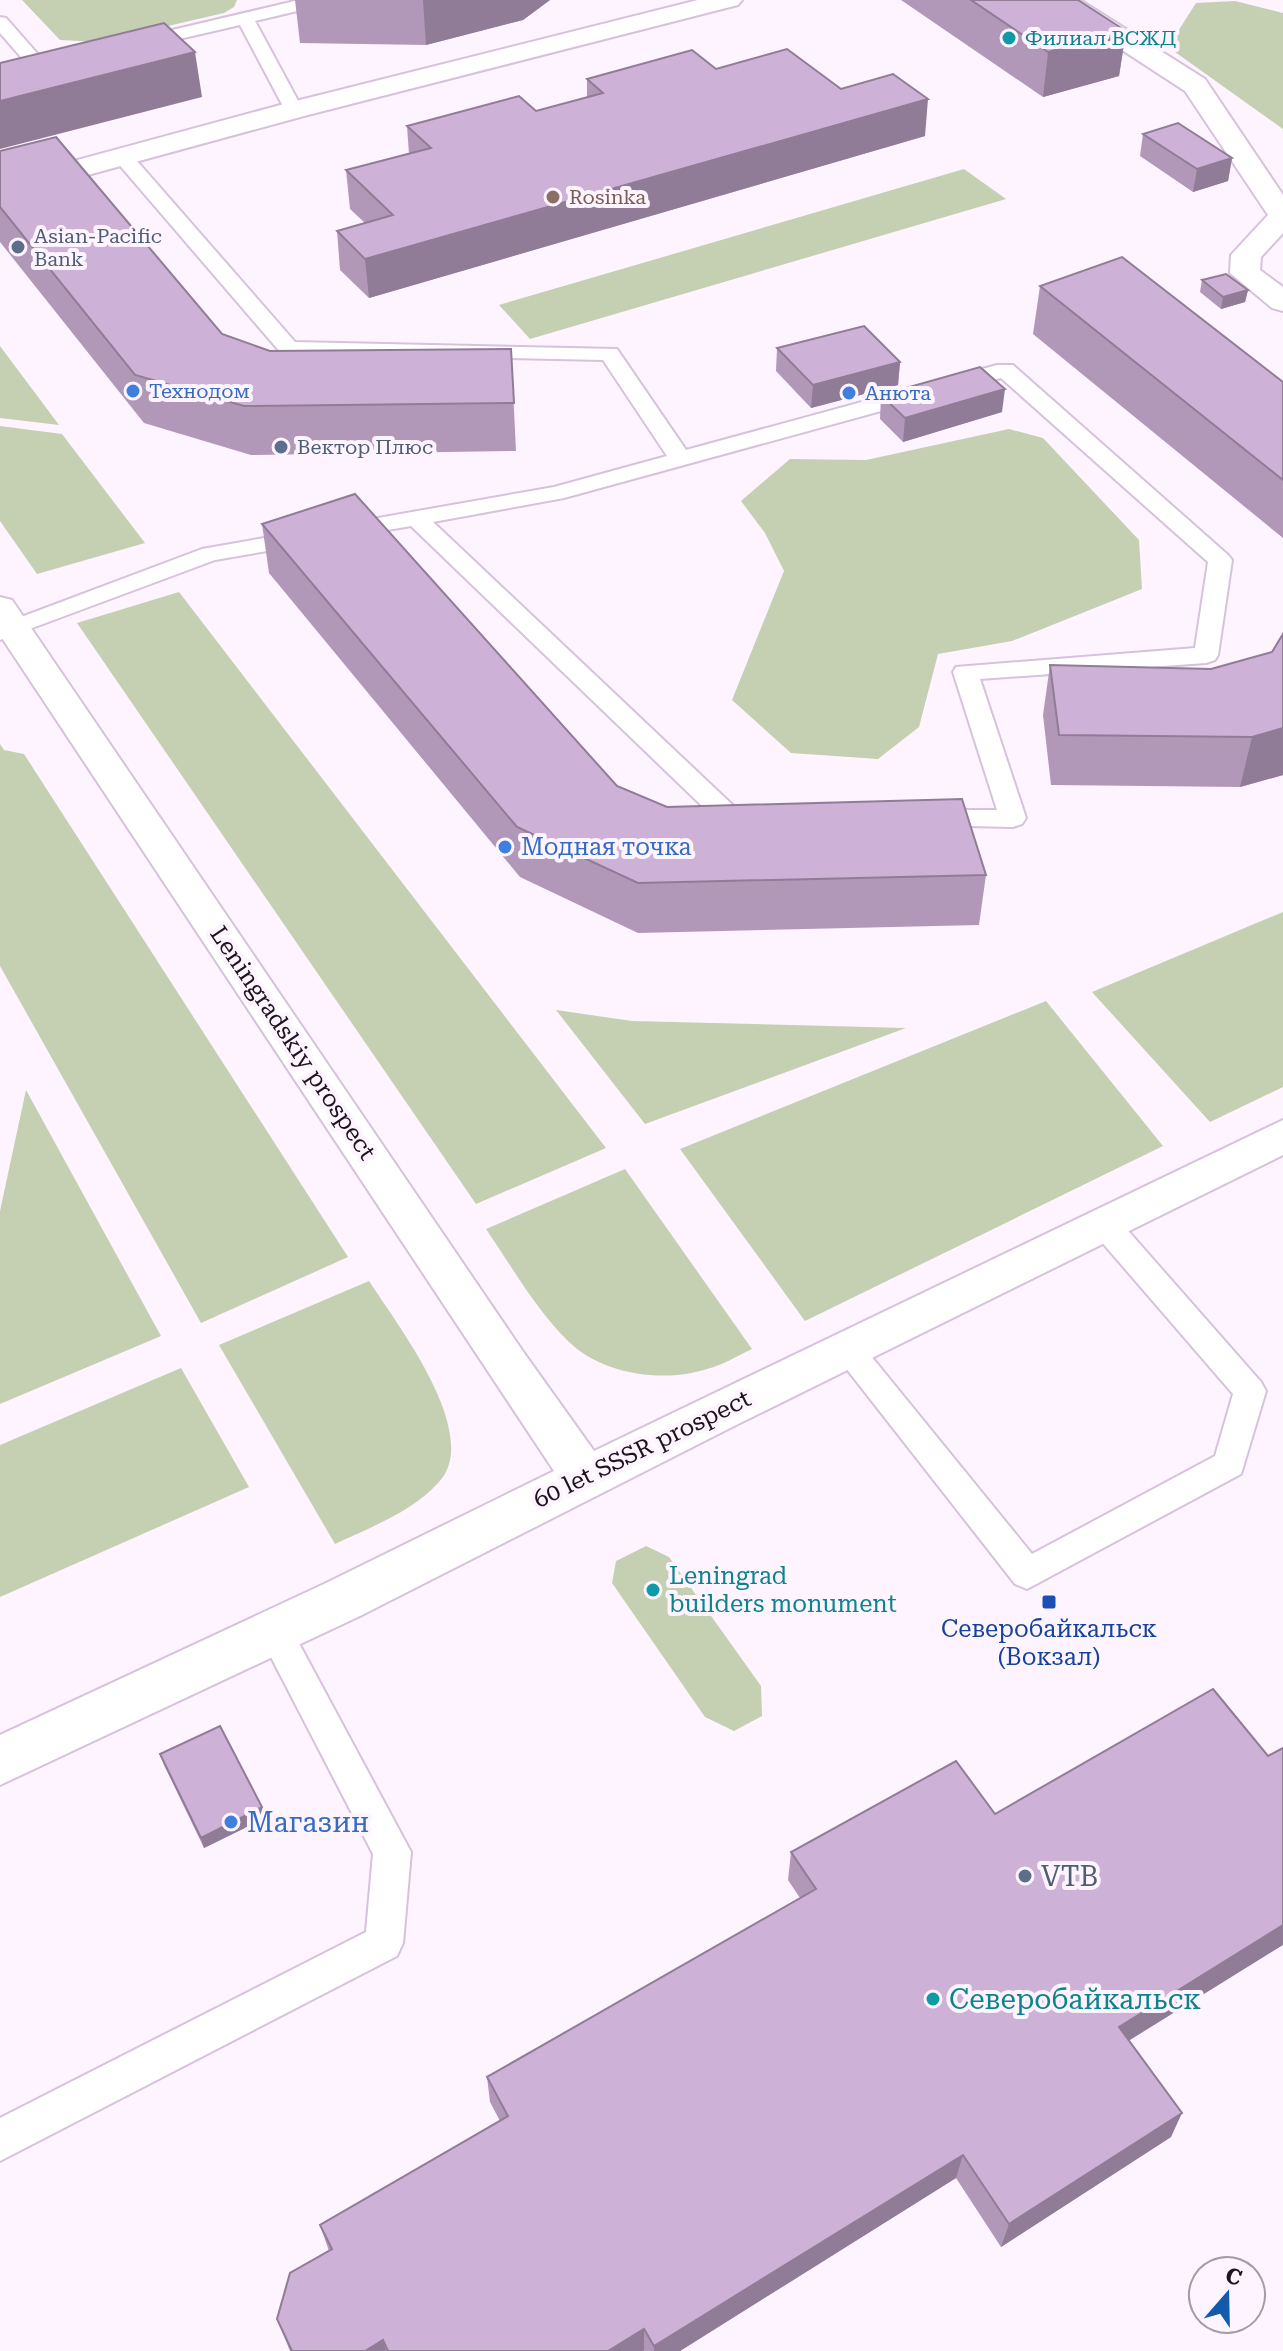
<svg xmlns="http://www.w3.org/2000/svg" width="1283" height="2351" viewBox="0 0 1283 2351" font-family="'Roboto Serif',serif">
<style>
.green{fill:#c5cfb1}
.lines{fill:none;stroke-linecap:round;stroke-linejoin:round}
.lane-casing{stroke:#d7c2dc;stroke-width:4}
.street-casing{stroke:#d7c2dc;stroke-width:4}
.secondary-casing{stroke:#d7c2dc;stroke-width:4}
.lane{fill:#fff;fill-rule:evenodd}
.street{fill:#fff;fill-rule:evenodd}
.secondary{fill:#fff;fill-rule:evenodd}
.wall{fill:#b198b9}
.shaded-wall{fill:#907c96}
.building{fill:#ceb1d7;stroke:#907c96;stroke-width:2}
.culture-dot{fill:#0f9aa8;stroke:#fdf4ff;stroke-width:3}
.education-dot{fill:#8d6e63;stroke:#fdf4ff;stroke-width:3}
.service-dot{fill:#5c6f8a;stroke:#fdf4ff;stroke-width:3}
.shop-dot{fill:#3f7fe0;stroke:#fdf4ff;stroke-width:3}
.transit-dot{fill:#1a4fb4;stroke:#fdf4ff;stroke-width:3}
.labels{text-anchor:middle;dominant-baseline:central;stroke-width:8;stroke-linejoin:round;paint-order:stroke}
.far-culture-label{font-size:20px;fill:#0d838f;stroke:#fdf4ff;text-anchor:start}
.far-education-label{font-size:20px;fill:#785e54;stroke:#fdf4ff;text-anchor:start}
.far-service-label{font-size:20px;fill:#4e5e75;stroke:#fdf4ff;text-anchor:start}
.far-shop-label{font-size:20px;fill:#366cbe;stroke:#fdf4ff;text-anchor:start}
.shop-label{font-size:24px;fill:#366cbe;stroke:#fdf4ff;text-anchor:start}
.street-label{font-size:24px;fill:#1c151e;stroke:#fdf4ff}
.culture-label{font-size:24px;fill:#0d838f;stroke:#fdf4ff;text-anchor:start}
.transit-label{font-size:24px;fill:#164399;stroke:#fdf4ff}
.near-shop-label{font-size:28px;fill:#366cbe;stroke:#fdf4ff;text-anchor:start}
.near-service-label{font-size:28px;fill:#4e5e75;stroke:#fdf4ff;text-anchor:start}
.near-culture-label{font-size:28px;fill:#0d838f;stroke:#fdf4ff;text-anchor:start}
</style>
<rect width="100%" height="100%" fill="#fdf4ff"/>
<path class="green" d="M22,0H237L234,7L224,13L99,42L60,40Z
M1235,1L1283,13V129L1168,47L1196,3Z
M964,169L1006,199L530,339L499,305Z
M0,346L59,425L0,418Z
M0,426L62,434L145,543L37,574L0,521Z
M1009,429L1043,438L1139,540L1142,589L1012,641L938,654L919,727L878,759L791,753L732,700L784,571L765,533L741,501L790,459L866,460Z
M179,592L606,1148L476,1204L77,623Z
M0,744L4,750L24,754L348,1257L201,1323L0,966Z
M1283,912V1087L1210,1122L1092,992Z
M1046,1001L1163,1146L805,1321L680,1149Z
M556,1010L632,1021L906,1028L645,1124Z
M26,1090L161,1336L0,1404V1211Z
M625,1169L752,1349C737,1356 723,1365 707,1369C664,1383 603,1375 569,1342C536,1310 512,1267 486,1229Z
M369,1281C396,1323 483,1434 439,1482C412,1512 371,1527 335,1544L219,1345Z
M181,1368L249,1487L0,1597V1445Z
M646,1546L669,1557L761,1686L762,1716L734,1731L705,1717L612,1583L616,1561Z"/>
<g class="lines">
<defs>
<path id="lane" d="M299,0H330L327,4L255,21L303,110L301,114L294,116L285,110L240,25L136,49L127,44L130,40Z
M0,17L6,18L43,60L66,55L75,60L72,64L39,72L33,71L0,33Z
M123,151L130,153L295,342L617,349L686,450L997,365H1013L1228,555L1232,560L1218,655L1215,660L1206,663L980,679L1026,818L1022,824L1013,827L921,825L917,819L921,813L930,810H997L953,672L956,667L1195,648L1208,562L1001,378L564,498L433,522L740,812L759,815L763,821L759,827L750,830L724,827L411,526L215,560L0,640V625L202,549L554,487L667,456L603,360L281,353L116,161L113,157Z
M1105,1213L1116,1217L1261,1382L1266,1391L1241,1474L1027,1589L1015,1584L831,1349L836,1340L847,1336L858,1340L1032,1554L1215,1456L1233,1394L1094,1233L1090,1225L1094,1217Z
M275,1617L287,1621L411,1852L403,1943L397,1956L0,2161V2118L366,1932L373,1854L258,1632L263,1621Z"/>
<path id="street" d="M698,0H742L738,5L304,116L0,199V181L284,104Z
M1049,0H1080L1205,79L1283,195V233L1261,257L1260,270L1283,287V311L1272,308L1230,273L1231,255L1268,215L1185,91L1053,5Z"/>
<path id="secondary" d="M0,597L12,600L524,1353L594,1451L1283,1120V1155L736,1425L360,1616L0,1785V1735L324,1584L554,1471L0,635Z"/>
</defs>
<use href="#lane" class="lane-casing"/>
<use href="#street" class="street-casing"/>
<use href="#secondary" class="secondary-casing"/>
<use href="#lane" class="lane"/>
<use href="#street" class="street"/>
<use href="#secondary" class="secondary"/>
</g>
<path class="wall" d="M295,0H550L523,20L426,45L300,43Z
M901,0H1078L1126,31L1119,76L1043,97Z
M716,69L841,89L925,136L369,298L340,270L337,231L365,223L350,209L346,170L409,154L407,126L536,111L587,97V79Z
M1143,134L1232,158L1228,181L1193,192L1140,156Z
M0,151L222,334L270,351L511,349L516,451L251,455L144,423L0,242Z
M1202,280L1248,290L1245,302L1221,309L1200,292Z
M1040,286L1283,382V538L1033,334Z
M777,348L900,362L898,385L811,408L776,371Z
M881,395L1002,412L903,442L880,419Z
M262,524L617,786L667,807L986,875L979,925L638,933L520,877L269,573Z
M1283,634V775L1240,787L1051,785L1043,715L1050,665L1211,669L1272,652Z
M160,1754L262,1807L265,1818L204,1848L164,1765Z
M791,1852L1129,2040L1171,2137L1001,2247L956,2178L680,2351H290L277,2319L329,2251L320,2225L500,2121L490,2102L487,2077L800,1898L788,1880Z"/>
<path class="shaded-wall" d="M423,0H550L523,20L426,45Z
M1126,31L1119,76L1043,97L1048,52Z
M195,52L202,97L0,149V101Z
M928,99L925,136L369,298L365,259Z
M1232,158L1228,181L1193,192L1197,169Z
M1248,290L1245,302L1221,309L1223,297Z
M900,362L898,385L811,408L813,385Z
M1005,389L1002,412L903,442L905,418Z
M1283,728V775L1240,787L1252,737Z
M262,1807L265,1818L204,1848L201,1838Z
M1283,1925V1945L1109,2053L1119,2027Z
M1182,2113L1171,2137L1001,2247L1009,2224Z
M963,2155L956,2178L680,2351H654V2346Z
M644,2329V2350L643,2351H608Z
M383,2340L386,2351H365Z"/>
<path class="building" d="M971,0H1078L1126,31L1048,52Z
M164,23L195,52L0,101V63Z
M787,49L841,89L893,74L928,99L365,259L337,231L393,215L346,170L431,148L407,126L519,96L536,111L603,93L587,79L692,50L716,69Z
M1178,123L1232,158L1197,169L1143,134Z
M56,137L222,334L270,351L511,349L514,403L244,406L135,375L0,207V151Z
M1122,257L1283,382V480L1040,286Z
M1226,274L1248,290L1223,297L1202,280Z
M864,326L900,362L813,385L777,348Z
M980,367L1005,389L905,418L881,395Z
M355,494L617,786L667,807L962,799L986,875L638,883L517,827L262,524Z
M1283,634V728L1252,737L1059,735L1050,665L1211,669L1272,652Z
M1213,1689L1268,1756L1283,1748V1925L1119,2027L1182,2113L1009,2224L963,2155L654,2346L644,2329L608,2351H388L383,2340L365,2351H292L277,2319L290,2273L332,2249L320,2225L508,2116L487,2077L816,1889L791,1852L956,1761L995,1814Z
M220,1726L262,1807L201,1838L160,1754Z"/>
<g class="culture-dot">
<circle cx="1009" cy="38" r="8"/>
<circle cx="653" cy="1590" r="8"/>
<circle cx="933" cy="1999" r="8"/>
</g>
<circle class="education-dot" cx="553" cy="197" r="8"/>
<g class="service-dot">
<circle cx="18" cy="247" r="8"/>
<circle cx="281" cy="447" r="8"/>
<circle cx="1025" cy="1876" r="8"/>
</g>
<g class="shop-dot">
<circle cx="133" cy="391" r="8"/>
<circle cx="849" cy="393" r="8"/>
<circle cx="505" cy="847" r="8"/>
<circle cx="231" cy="1822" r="8"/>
</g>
<rect class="transit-dot" x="1041" y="1594" width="16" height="16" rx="4"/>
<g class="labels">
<g class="far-culture-label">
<text x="1025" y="38">Филиал ВСЖД</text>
</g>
<g class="far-education-label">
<text x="569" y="197">Rosinka</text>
</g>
<g class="far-service-label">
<text x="34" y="236">Asian-Pacific<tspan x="34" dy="23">Bank</tspan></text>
<text x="297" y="447">Вектор Плюс</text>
</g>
<g class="far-shop-label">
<text x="149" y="391">Технодом</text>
<text x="865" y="393">Анюта</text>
</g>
<g class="shop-label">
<text x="521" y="847">Модная точка</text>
</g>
<g class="street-label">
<text transform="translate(293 1043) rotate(56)">Leningradskiy prospect</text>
<text transform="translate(642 1449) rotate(-26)">60 let SSSR prospect</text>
</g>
<g class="culture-label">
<text x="669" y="1576">Leningrad<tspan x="669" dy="28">builders monument</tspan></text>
</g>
<g class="transit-label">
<text x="1049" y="1629">Северобайкальск<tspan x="1049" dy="28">(Вокзал)</tspan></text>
</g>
<g class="near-shop-label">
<text x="247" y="1822">Магазин</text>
</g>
<g class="near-service-label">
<text x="1041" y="1876">VTB</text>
</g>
<g class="near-culture-label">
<text x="949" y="1999">Северобайкальск</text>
</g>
</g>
<g transform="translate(1227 2295) rotate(20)"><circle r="38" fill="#fdf4ff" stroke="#a39ba5" stroke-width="2"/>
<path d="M0-6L14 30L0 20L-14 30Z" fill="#115baa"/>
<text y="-12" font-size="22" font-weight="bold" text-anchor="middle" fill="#1c151e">С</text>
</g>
</svg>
